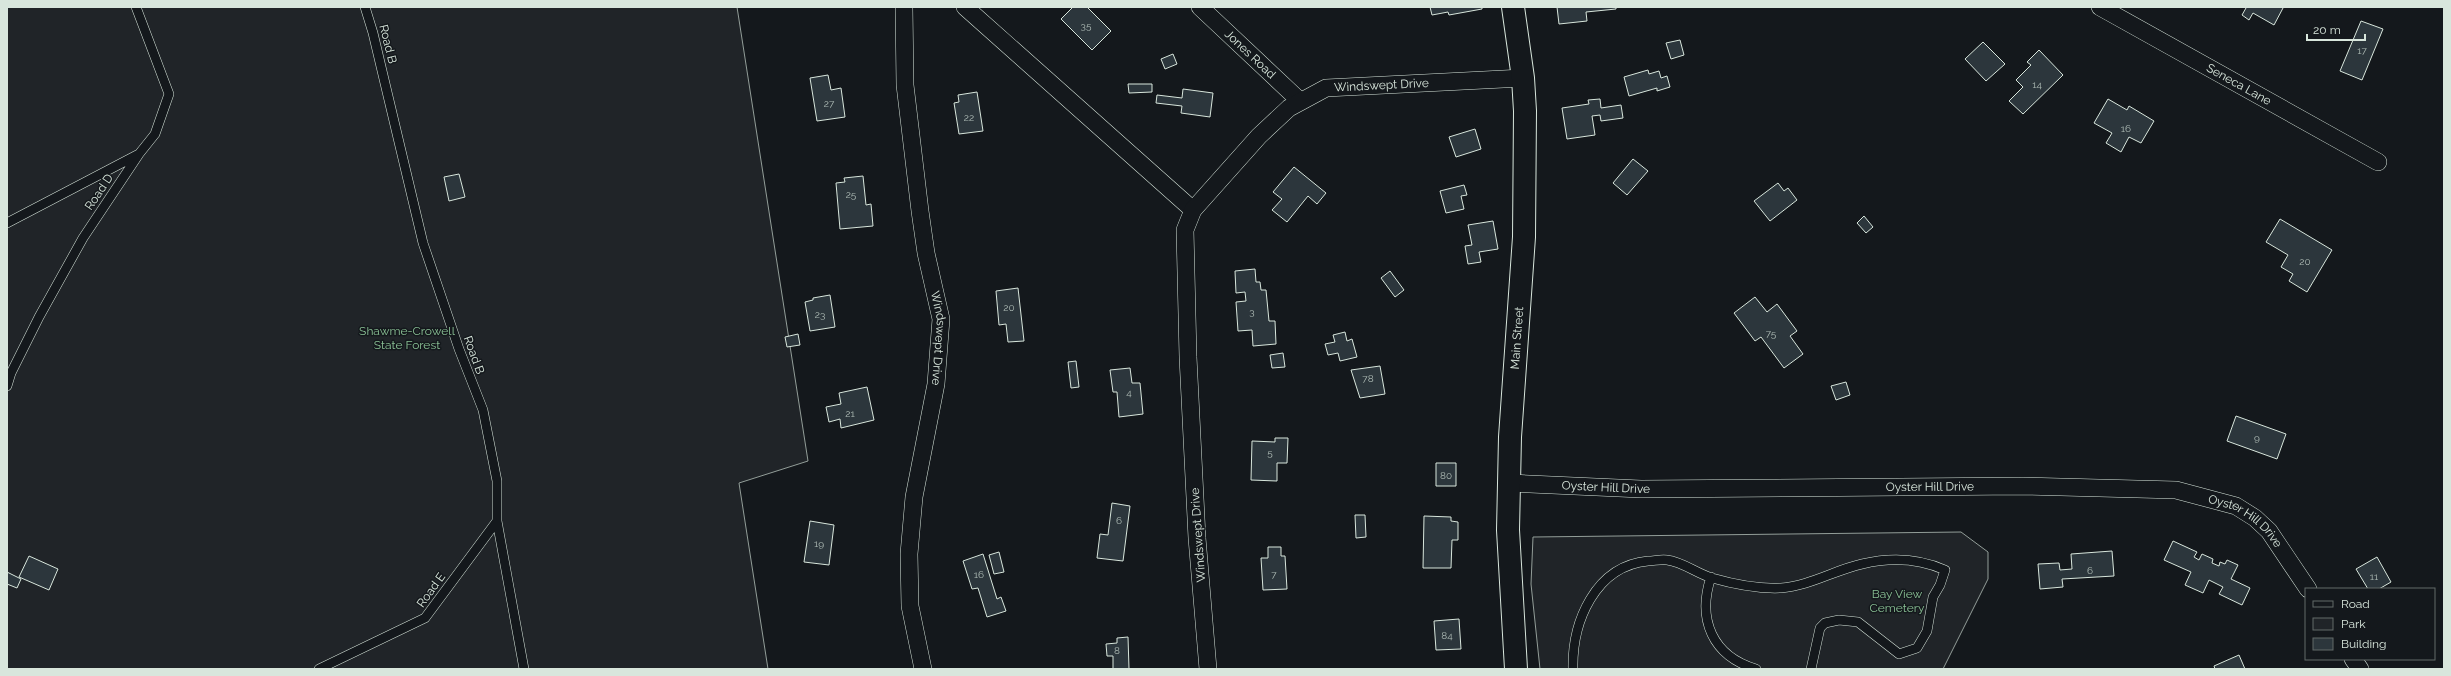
<svg xmlns="http://www.w3.org/2000/svg" width="2451" height="676" viewBox="0 0 2451 676" font-family="Raleway,sans-serif">
<style>
.green{fill:#202428;stroke:#939e99}
.building{fill:#2c363c;stroke:#d8e6dc}
.lines{fill:none;stroke-linecap:round;stroke-linejoin:round}
.service-casing{stroke:#d8e6dc;stroke-width:10}
.minor-casing{stroke:#d8e6dc;stroke-width:18}
.secondary-casing{stroke:#d8e6dc;stroke-width:24}
.service{stroke:#14181c;stroke-width:9}
.minor{stroke:#14181c;stroke-width:17}
.secondary{stroke:#14181c;stroke-width:22}
.labels{text-anchor:middle;dominant-baseline:central;stroke-width:3;stroke-linejoin:round;paint-order:stroke}
.number-label{font-size:10px;fill:#adbab4}
.street-label{font-size:12px;fill:#d8e6dc;stroke:#14181c}
.park-label{font-size:12px;fill:#8ac095;stroke:#14181c}
</style>
<rect width="100%" height="100%" fill="#14181c"/>
<path class="green" d="M7,7H737L808,461L739,483L768,669H7Z
M1961,532L1988,552V579L1943,669H1540L1531,584L1533,537Z"/>
<path class="building" d="M1073,7H1087L1111,31L1092,50L1061,19Z
M1430,7H1482V9L1449,15L1448,12L1432,15Z
M1557,7H1616V9L1586,12L1587,21L1559,24Z
M2244,7H2282L2283,8L2274,25L2253,13L2249,20L2242,15L2246,8Z
M2361,21L2383,29L2362,80L2340,71Z
M1680,40L1684,55L1671,59L1666,43Z
M1983,42L2005,64L1986,81L1965,59Z
M2039,50L2063,75L2023,114L2009,101L2023,87L2016,80L2031,65L2027,62Z
M1173,54L1177,64L1165,69L1161,59Z
M1648,70L1649,74L1659,71L1661,78L1667,76L1670,87L1657,91V88L1629,96L1624,77Z
M828,75L831,90L841,88L845,117L817,121L810,78Z
M1128,84H1152V92L1129,93Z
M1183,89L1213,93L1210,117L1181,113L1182,106L1156,103L1157,95L1182,98Z
M977,92L983,131L959,134L954,103L959,102L958,95Z
M1600,99L1601,108L1621,105L1623,118L1601,121L1600,115L1592,116L1595,135L1567,139L1562,108L1589,104L1588,100Z
M2108,99L2127,110L2129,106L2154,121L2141,143L2129,137L2121,152L2106,143L2112,133L2094,123Z
M1475,129L1481,149L1456,157L1449,137Z
M1633,159L1648,171L1627,195L1613,183Z
M1294,167L1326,193L1317,204L1308,196L1287,222L1272,210L1282,199L1273,192Z
M459,174L465,197L449,201L444,177Z
M863,176L866,205L871,204L873,226L840,229L836,183L845,182L844,178Z
M1778,183L1784,191L1788,188L1797,200L1770,221L1754,201Z
M1464,185L1467,195L1461,196L1464,209L1446,213L1440,191Z
M1864,216L1873,227L1866,233L1857,223Z
M2280,219L2332,250L2307,292L2289,281L2293,274L2281,267L2288,255L2266,242Z
M1493,221L1498,249L1479,252L1481,262L1468,264L1465,246L1472,245L1468,225Z
M1255,269L1256,282H1260L1261,290H1266L1269,321H1275L1276,344L1253,346L1252,330L1238,331L1236,302L1246,301L1245,292L1236,293L1235,271Z
M1390,271L1404,290L1395,297L1381,278Z
M1018,288L1024,341L1008,342L1006,324L999,325L996,291Z
M830,295L835,327L810,331L805,302L813,300V298Z
M1755,297L1767,312L1777,304L1797,331L1790,336L1803,354L1784,368L1761,337L1755,341L1734,313Z
M1345,332L1347,341L1352,339L1357,357L1340,361L1338,353L1328,355L1325,344L1335,342L1333,335Z
M798,334L800,345L787,347L785,337Z
M1283,353L1285,367L1272,368L1270,355Z
M1076,361L1079,387L1071,388L1068,362Z
M1380,366L1385,394L1360,398L1351,370Z
M1130,368L1132,383H1140L1143,414L1119,417L1117,392H1113L1110,370Z
M1846,382L1850,395L1836,400L1831,386Z
M867,387L874,420L841,428L840,419L829,422L826,407L841,404L839,393Z
M2236,416L2286,434L2277,459L2227,441Z
M1275,438H1288L1287,463H1277V481L1251,480L1252,441L1275,442Z
M1436,463H1456V486H1436Z
M1112,503L1130,506L1123,561L1097,558L1100,534L1108,535Z
M1355,515H1365L1366,537L1356,538Z
M1424,516L1451,517V521L1458,522V540H1452L1451,568H1423Z
M810,521L834,525L829,565L804,562Z
M2173,541L2197,552L2194,557L2199,560L2202,554L2213,559L2212,563L2219,566L2220,562L2225,564L2227,560L2238,565L2231,579L2250,588L2242,605L2219,594L2223,587L2209,580L2203,593L2185,585L2191,572L2164,560Z
M1268,547H1281V556H1285L1287,589L1263,590L1261,558H1268Z
M2112,551L2114,576L2062,579L2063,587L2040,589L2038,564L2059,563L2060,570L2072,569L2071,554Z
M999,552L1004,572L994,574L989,555Z
M983,554L997,599L1001,597L1006,611L987,617L978,588L972,589L963,561Z
M29,556L58,569L49,590L19,577Z
M2377,557L2391,582L2379,589H2368L2356,569Z
M7,572L21,579L17,588L7,584Z
M1459,619L1461,649L1436,650L1434,621Z
M1128,637L1129,669H1113V656H1107L1106,644L1117,643V638Z
M2239,655L2245,669H2215L2214,666Z"/>
<g class="lines">
<defs>
<path id="service" d="M365,7L373,33L423,243L459,349L483,410L497,481V521L524,669
M7,223L137,155
M7,386L11,373L39,317L83,238L139,154L155,134L169,94L136,7
M1711,577C1697,619 1712,656 1756,669
M319,669L425,618L497,521
M1573,669C1572,622 1595,566 1648,561C1654,561 1661,559 1667,560C1683,562 1696,573 1712,578C1733,584 1758,589 1781,588C1809,586 1835,570 1862,564C1891,557 1918,558 1945,570L1940,585L1933,597L1927,631L1917,648L1899,654L1858,622L1839,620L1825,623L1820,628L1811,669"/>
<g id="minor">
<path id="s1" d="M904,7L905,85L920,211L926,253L941,319L936,384L914,497L909,554L910,606L923,669"/>
<path d="M965,7L1193,210"/>
<path id="s2" d="M1200,7L1300,101"/>
<path id="s3" d="M2100,7L2378,162"/>
<path id="s4" d="M1510,483L1641,489L2023,486L2176,490L2236,506L2255,518L2269,531L2308,589"/>
<path d="M2353,659L2360,669"/>
<path id="s5" d="M1208,669L1197,538L1188,357L1185,230L1193,210L1259,136L1289,108L1326,88L1523,78"/>
</g>
<path id="secondary" d="M1513,7L1523,78L1525,111L1524,237L1510,437L1508,530L1516,669"/>
</defs>
<use href="#service" class="service-casing"/>
<use href="#minor" class="minor-casing"/>
<use href="#secondary" class="secondary-casing"/>
<use href="#service" class="service"/>
<use href="#minor" class="minor"/>
<use href="#secondary" class="secondary"/>
</g>
<g class="labels">
<g class="number-label">
<text x="1086" y="25">35</text>
<text x="2362" y="50">17</text>
<text x="2037" y="84">14</text>
<text x="829" y="103">27</text>
<text x="969" y="117">22</text>
<text x="2126" y="128">16</text>
<text x="851" y="194">25</text>
<text x="2305" y="261">20</text>
<text x="1009" y="307">20</text>
<text x="1252" y="311">3</text>
<text x="820" y="314">23</text>
<text x="1771" y="333">75</text>
<text x="1368" y="378">78</text>
<text x="1129" y="392">4</text>
<text x="850" y="413">21</text>
<text x="2257" y="437">9</text>
<text x="1270" y="452">5</text>
<text x="1446" y="475">80</text>
<text x="1119" y="520">6</text>
<text x="819" y="543">19</text>
<text x="2090" y="570">6</text>
<text x="979" y="574">16</text>
<text x="1274" y="574">7</text>
<text x="2374" y="576">11</text>
<text x="1447" y="635">84</text>
<text x="1117" y="650">8</text>
</g>
<g class="street-label">
<text transform="translate(388 44) rotate(76)">Road B</text>
<text stroke="none"><textPath href="#s2" startOffset="69">Jones Road</textPath></text>
<text stroke="none"><textPath href="#s3" startOffset="159">Seneca Lane</textPath></text>
<text stroke="none"><textPath href="#s5" startOffset="699">Windswept Drive</textPath></text>
<text transform="translate(99 192) rotate(-56)">Road D</text>
<text transform="translate(1517 338) rotate(-86)">Main Street</text>
<text stroke="none"><textPath href="#s1" startOffset="334">Windswept Drive</textPath></text>
<text transform="translate(474 355) rotate(70)">Road B</text>
<text stroke="none"><textPath href="#s4" startOffset="96">Oyster Hill Drive</textPath></text>
<text stroke="none"><textPath href="#s4" startOffset="420">Oyster Hill Drive</textPath></text>
<text stroke="none"><textPath href="#s4" startOffset="744">Oyster Hill Drive</textPath></text>
<text transform="translate(1198 535) rotate(-94)">Windswept Drive</text>
<text transform="translate(431 590) rotate(-54)">Road E</text>
</g>
<g class="park-label">
<text x="407" y="331">Shawme-Crowell<tspan x="407" dy="14">State Forest</tspan></text>
<text x="1897" y="594">Bay View<tspan x="1897" dy="14">Cemetery</tspan></text>
</g>
</g>
<rect width="2451" height="676" fill="none" stroke="#d8e6dc" stroke-width="16"/>
<rect x="2305" y="588" width="130" height="72" fill="#14181c" stroke="#626a69"/>
<rect x="2313" y="601" width="20" height="6" fill="#14181c" stroke="#626a69"/>
<text x="2341" y="608" font-size="12" fill="#d8e6dc">Road</text>
<rect x="2313" y="618" width="20" height="12" fill="#202428" stroke="#626a69"/>
<text x="2341" y="628" font-size="12" fill="#d8e6dc">Park</text>
<rect x="2313" y="638" width="20" height="12" fill="#2c363c" stroke="#626a69"/>
<text x="2341" y="648" font-size="12" fill="#d8e6dc">Building</text>
<path d="M2307 34v6h58v-6" fill="none" stroke="#d8e6dc" stroke-width="2"/>
<text x="2313" y="34" font-size="12" fill="#d8e6dc" stroke="#14181c" stroke-width="3" paint-order="stroke">20 m</text>
</svg>
